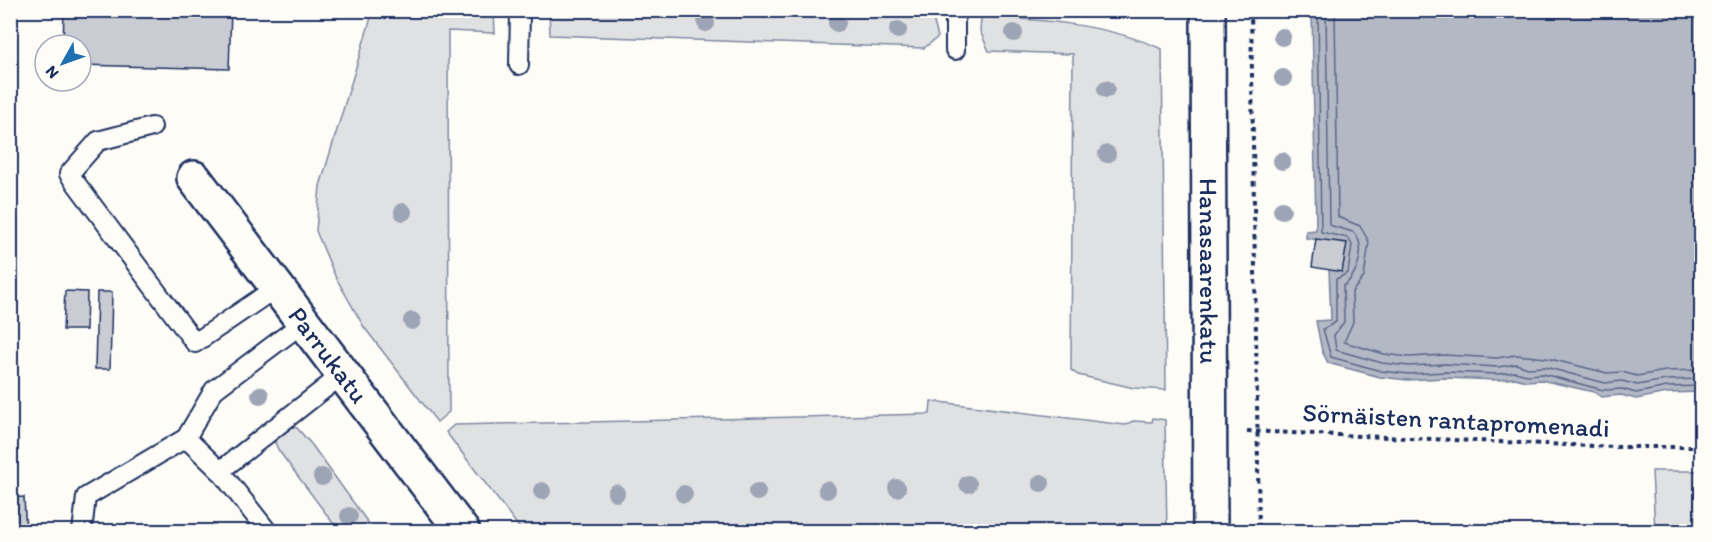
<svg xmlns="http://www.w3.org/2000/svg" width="1712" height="542" viewBox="0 0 1712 542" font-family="Itim,sans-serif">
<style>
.green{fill:#e0e1e3;stroke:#7e88a0;stroke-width:1.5}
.water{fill:#b3b8c5;stroke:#76819c;stroke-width:1.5}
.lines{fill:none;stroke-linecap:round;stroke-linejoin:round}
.shore{stroke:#586687;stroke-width:1.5}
.building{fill:#c9ccd3;stroke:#1b2f5e;stroke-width:1.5}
.lane-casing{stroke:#1b2f5e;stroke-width:22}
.street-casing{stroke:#1b2f5e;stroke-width:38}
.path{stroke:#1b2f5e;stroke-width:4;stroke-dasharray:4.5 4.5;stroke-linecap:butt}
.lane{stroke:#fdfcf7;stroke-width:18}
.street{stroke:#fdfcf7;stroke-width:33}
.tree{fill:#9ca4b5}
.labels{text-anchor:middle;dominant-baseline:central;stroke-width:5;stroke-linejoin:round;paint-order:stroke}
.street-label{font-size:26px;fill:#1b2f5e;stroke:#fdfcf7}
</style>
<rect width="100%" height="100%" fill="#fdfcf7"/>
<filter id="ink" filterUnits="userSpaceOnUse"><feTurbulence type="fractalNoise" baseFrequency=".0167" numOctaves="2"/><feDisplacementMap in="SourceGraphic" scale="12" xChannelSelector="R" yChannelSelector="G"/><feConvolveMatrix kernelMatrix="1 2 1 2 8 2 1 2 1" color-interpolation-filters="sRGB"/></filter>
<g filter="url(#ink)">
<path class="green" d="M761,10L932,15L938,37L924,48L550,35L549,11Z
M373,11H494L495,33L448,31L449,412L437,422L364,327L335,276L316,231L320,186Z
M981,17C1041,19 1106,24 1162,49L1166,390L1134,388L1078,375L1071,370L1073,54L989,51L980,31Z
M931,401L1125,425L1133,421L1152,422L1153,418L1165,420L1167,531H522L446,432L454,425L930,414Z
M287,426L297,428L312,445L374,531H339L279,451L275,443L279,434Z
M1652,471H1701V531H1655Z"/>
<path class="water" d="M1312,11H1701V392L1667,393L1636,399L1621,395L1601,397L1594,392L1541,380L1526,381L1515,378L1499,380L1445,378L1408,380L1380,377L1328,363L1322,351L1316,321L1331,320L1329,269L1342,271L1346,244L1306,238V231L1316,230Z"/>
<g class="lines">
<path class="shore" d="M1318,10L1321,232L1348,238L1352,245L1348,273L1336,279V322L1323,329L1331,357L1381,371L1409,374L1445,372L1498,374L1515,372L1527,375L1543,374L1603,390L1622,389L1636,393L1667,387L1702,386
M1326,10L1329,225L1353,232C1368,246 1357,277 1343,286L1344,322L1334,335L1336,350L1382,363L1409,366L1445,364L1498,367L1516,364L1528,368L1545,367L1605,383L1622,381L1637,385L1666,380L1702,379
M1335,10L1338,217L1360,226L1369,242L1364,277L1352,292L1353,322L1344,342L1384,354L1409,357L1445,355L1497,358L1516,355L1546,358L1607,373L1622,372L1637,376L1665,371L1702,370"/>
</g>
<path class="building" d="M64,10H231L229,69L81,65V45H63Z
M10,106H18L10,298Z
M1316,239L1347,243L1342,272L1312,267Z
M65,291L87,292L86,330H63Z
M97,292H112L110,369H95Z
M24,497L26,532H10V498Z"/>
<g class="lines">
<defs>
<path id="lane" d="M955,10V50
M519,65L520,10
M152,127L98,141L69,174L195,343L277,287
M186,438L220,471L268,532
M220,471L343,374
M82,532L86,497L186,438L214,390L304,322"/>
<g id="street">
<path id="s1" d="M1208,10L1210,532"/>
<path id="s2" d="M194,178L463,532"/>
</g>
</defs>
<use href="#lane" class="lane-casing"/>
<use href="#street" class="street-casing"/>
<path class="path" d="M1251,10L1259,532
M1247,431L1615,447H1702"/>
<use href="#lane" class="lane"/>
<use href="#street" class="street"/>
</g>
<g class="tree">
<circle cx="706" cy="23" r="9"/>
<circle cx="837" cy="23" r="9"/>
<circle cx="898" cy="30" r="9"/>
<circle cx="1014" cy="33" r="9"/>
<circle cx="1282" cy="37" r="9"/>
<circle cx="1283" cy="78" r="9"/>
<circle cx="1106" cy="89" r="9"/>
<circle cx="1107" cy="154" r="9"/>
<circle cx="1282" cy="161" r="9"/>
<circle cx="1282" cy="210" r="9"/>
<circle cx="403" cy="212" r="9"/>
<circle cx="412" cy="321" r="9"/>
<circle cx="260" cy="395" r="9"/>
<circle cx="322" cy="477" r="9"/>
<circle cx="1041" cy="483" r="9"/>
<circle cx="968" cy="484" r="9"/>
<circle cx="897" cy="488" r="9"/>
<circle cx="827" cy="490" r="9"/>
<circle cx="542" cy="491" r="9"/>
<circle cx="757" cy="492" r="9"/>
<circle cx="616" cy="493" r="9"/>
<circle cx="684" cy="494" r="9"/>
<circle cx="349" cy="516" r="9"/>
</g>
</g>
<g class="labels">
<g class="street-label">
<text stroke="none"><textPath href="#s1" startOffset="261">Hanasaarenkatu</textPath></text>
<text stroke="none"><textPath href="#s2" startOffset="222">Parrukatu</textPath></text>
<text transform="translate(1456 420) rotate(3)">Sörnäisten rantapromenadi</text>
</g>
</g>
<rect width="1712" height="542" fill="none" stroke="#fdfcf7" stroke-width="36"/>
<rect x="18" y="18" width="1676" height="506" fill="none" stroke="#1b2f5e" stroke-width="2" filter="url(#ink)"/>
<g transform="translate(63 63) rotate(230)"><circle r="28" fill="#fdfcf7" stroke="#a3aaba" stroke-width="1.5"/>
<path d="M0-4.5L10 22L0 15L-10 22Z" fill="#1f6fb2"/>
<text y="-9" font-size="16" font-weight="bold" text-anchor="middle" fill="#1b2f5e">N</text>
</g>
</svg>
